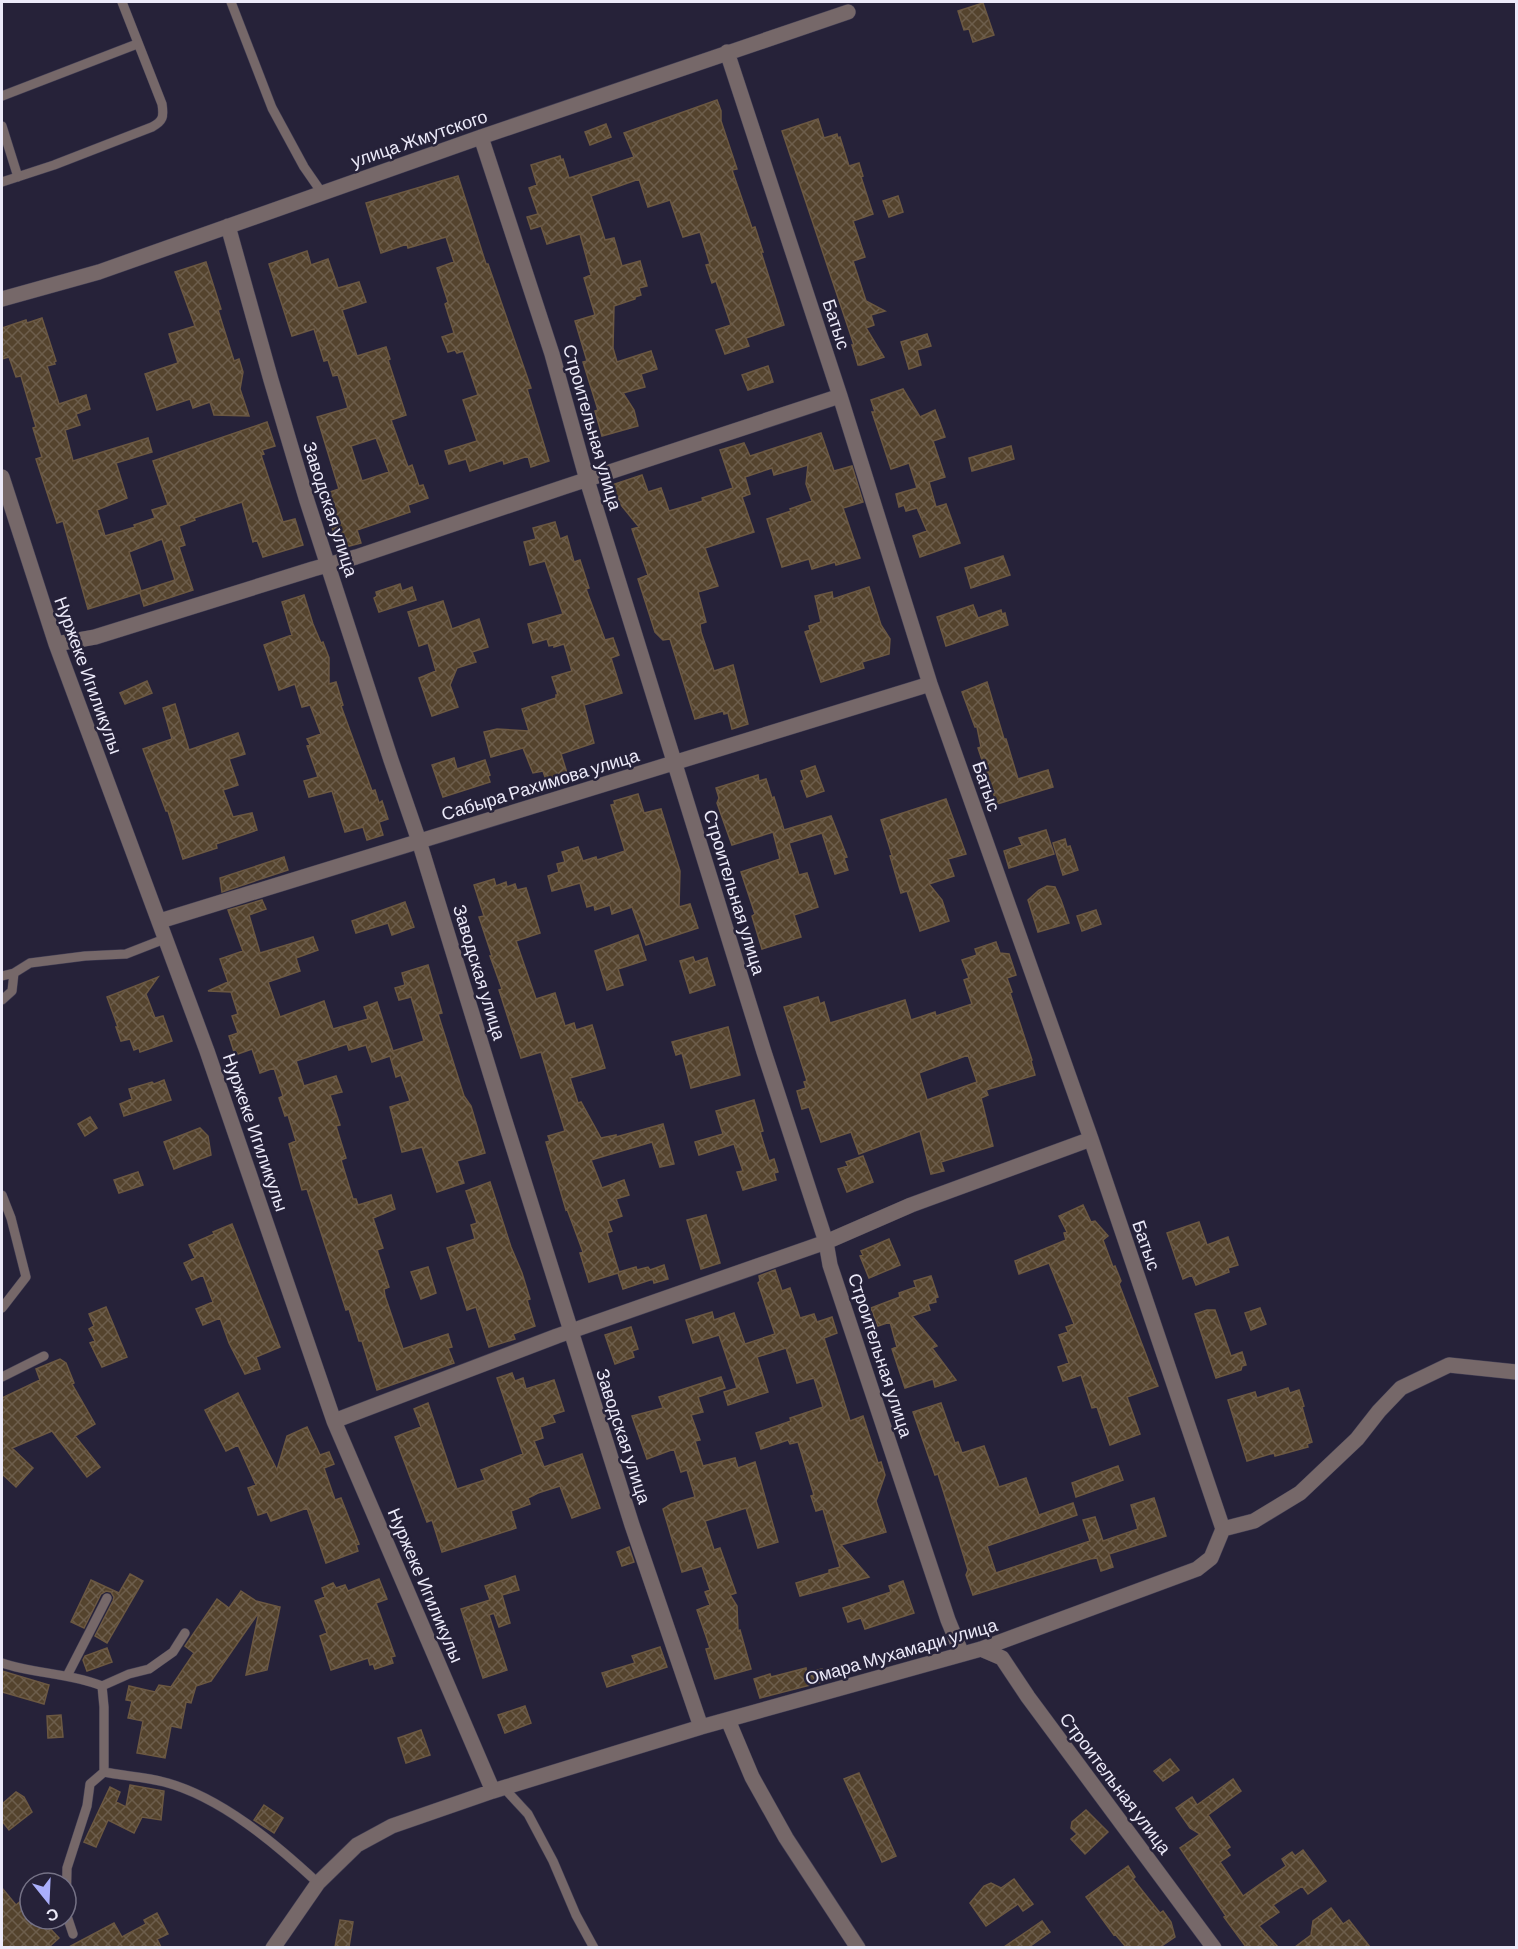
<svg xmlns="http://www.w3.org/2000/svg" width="1518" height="1949" viewBox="0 0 1518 1949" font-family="Barlow,sans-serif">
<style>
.building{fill:url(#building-cross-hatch);stroke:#6b5842;stroke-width:1.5;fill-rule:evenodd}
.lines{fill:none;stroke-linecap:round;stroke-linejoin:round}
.service-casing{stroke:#423e54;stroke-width:10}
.minor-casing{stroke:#423e54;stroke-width:16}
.service{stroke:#766869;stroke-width:9}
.minor{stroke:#766869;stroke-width:15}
.labels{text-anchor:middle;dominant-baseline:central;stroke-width:5;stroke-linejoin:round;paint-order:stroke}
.street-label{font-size:18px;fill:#eceaf9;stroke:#262239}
</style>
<defs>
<pattern id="building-cross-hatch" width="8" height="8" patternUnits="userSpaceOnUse" patternTransform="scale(1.5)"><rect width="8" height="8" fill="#54432d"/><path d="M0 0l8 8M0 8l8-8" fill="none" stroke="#6d5e4c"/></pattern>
</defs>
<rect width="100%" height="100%" fill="#262239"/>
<path class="building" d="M983,3L994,35L973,42L969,29L964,30L958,11Z
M717,100L721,111V121L737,169L732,170L752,228L755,227L763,252H761L784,325L746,338L749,346L725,354L716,330L731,325L716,281L712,283L706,265L710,264L700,232L683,237L670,200L648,207L639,179L591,196L605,240L614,238L622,266L640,261L647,286L639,288L641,295L635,297V299L614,306L613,348L617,362L651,351L657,369L641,374L645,387L623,393L634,410L638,426L602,436L595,411L598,410L583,362L587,361L575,321L595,315L584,278L591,275L580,234L547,244L541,226L531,229L527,217L538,214L529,188L537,185L531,165L560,156L561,160L563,159L569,178L634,157L624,133Z
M818,119L824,138L837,134L838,138L840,137L849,166L859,163L863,176L861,177L873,214L853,221L865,257L853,261L866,301L885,311L871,315L874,325L866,328L884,357L861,365H858L852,345H854L782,131Z
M606,124L611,137L590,145L585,132Z
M458,176L486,264H488L531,388L527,389L549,461L531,467L528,456L504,464L503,460L470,471L466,459L449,464L445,451L477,441L463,400L478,395L463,351L457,353L455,350L448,352L442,337L454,333L445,304L448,302L437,268L454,262L446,237L408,248L407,244L381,253L366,203Z
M898,196L903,212L889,217L883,201Z
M307,251L311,265L328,259L338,288L359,282L366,302L342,310L357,356L386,347L390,359L388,360L406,415L391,420L408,467L412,465L419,486L423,485L428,498L408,505L410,512L357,530L361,543L338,549L327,509L334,506L330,492L339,489L317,417L348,408L338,375L333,376L328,360L324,361L314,329L292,336L269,264ZM376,438L389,472L362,481L351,446Z
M206,262L221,309L218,310L234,361L239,359L243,372L240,389L249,416L214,415L210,402L193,408L190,399L157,410L145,374L178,363L169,334L195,326L175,272Z
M42,318L56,361L54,362L55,364L47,366L59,404L86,395L90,409L76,414L80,425L65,430L73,461L148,438L152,452L116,463L127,498L97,510L105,536L135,527L134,525L155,518L152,510L168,505L153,461L267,422L275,446L262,450L264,454L261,455L283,522L295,519L303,545L263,557L257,540L253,542L242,502L194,518L195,520L179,526L185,545L179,547L193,590L144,606L140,593L88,609L63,521L57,523L36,459L42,457L33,428L36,427L33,417L21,376L16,377L9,357L2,359V328L26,320L27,323ZM162,539L175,580L141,591L129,552Z
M927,334L931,346L917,350L921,365L909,369L901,342Z
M768,366L773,382L748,390L742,375Z
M903,389L920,417L935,410L940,423L945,437L933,441L945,477L929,482L936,507L946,504L960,543L920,557L913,536L927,531L917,508L906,511L904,505L899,507L896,494L917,488L909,463L891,469L872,412H875L871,400Z
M821,433L834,471L852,466L863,502L843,508L860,558L836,565L835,562L812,569L809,559L782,567L767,519L791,511L790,509L812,501L806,484L808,465L774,475L772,468L745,477L750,494L742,497L754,532L705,548L718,586L698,592L706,622L700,624L701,632L714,671L733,665L748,724L732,729L728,713L724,714L723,711L695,719L670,639L663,640L655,632L638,579L648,575L632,529L639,527L617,500L614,501L609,486L642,475L648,492L661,488L669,511L703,501L702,498L733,488L720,450L744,443L750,456Z
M1011,446L1014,459L972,471L969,458Z
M555,522L560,539L567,536L574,562L580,560L589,588L586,589L605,640L613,638L619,655L611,658L622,693L584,705L594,743L561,754L567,773L546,780L543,771L533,773L523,748L491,757L484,732L497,729L529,731L522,709L556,698V695H558L552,677L572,671L564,644L554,647V645L549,646L547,639L533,643L528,624L563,614L545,561L530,565L524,542L536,539L533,528Z
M1003,556L1010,575L971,588L965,568Z
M400,584L402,591L412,587L416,600L379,612L374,598L377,596L376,592Z
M869,587L881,625L890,639L889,654L862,662L864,668L821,682L805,632L810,630L809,626L821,622L815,596L832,592L833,599Z
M304,595L313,624L321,643L323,642L329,658V684L336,682L343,705L341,706L372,791L375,790L379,803L382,801L388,819L379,822L383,835L367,840L363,827L345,832L332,791L309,797L304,781L318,777L307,746L310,745L307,739L321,734L310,705L302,707L295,684L279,690L264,645L292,635L282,602Z
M443,601L452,629L479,619L488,647L472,652L476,662L457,668L450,685L458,707L432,716L419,678L436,671L428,643L419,646L408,612Z
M973,605L978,618L1001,610L1002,614L1005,613L1008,625L946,646L937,617Z
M147,681L152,693L125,704L120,693Z
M987,682L1004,739H1006L1018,779L1048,770L1053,787L997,804L978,748L981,747L977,727H975L962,692Z
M175,704L189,750L238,733L245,754L229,759L238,785L223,790L233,817L252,813L257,830L216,844L217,848L183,859L168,811H166L143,749L172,739L163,708Z
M454,758L457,769L485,760L490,775L488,776L490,782L443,797L432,765Z
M815,766L824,791L807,797L801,781L804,780L801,771Z
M758,775L759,781L766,779L772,798L774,797L784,830L831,816L847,857L844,858L848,870L835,874L822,833L789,843L799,875L807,873L818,907L794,915L801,937L762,949L752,916L755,914L741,872L780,859L773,832L732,845L717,803L719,798L716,788Z
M638,794L644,813L661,809L680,871L679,907L690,904L698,928L646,945L632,907L612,914L610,905L595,910L594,905L587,907L580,883L552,891L548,876L559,872L557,864L565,862L562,852L578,847L583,861L596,857L597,860L625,851L611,805L615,804L614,801Z
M946,799L966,854L948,859L954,876L929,884L942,900L949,921L920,931L907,891L901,893L890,856L892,855L881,820Z
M1046,830L1054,854L1009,868L1004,851L1022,845L1019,838Z
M1065,839L1067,847L1070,846L1078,870L1063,875L1053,843Z
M284,857L288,870L222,892L220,878Z
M494,879L496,886L506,882L507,887L515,884L517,890L526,888L540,933L516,941L536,999L555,993L565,1026L574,1023L576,1030L592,1025L605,1068L570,1078L578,1103L581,1102L601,1138L616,1135V1137L663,1124L674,1164L660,1167L652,1142L591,1160L602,1188L624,1180L629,1195L616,1199L622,1216L608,1221L612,1231L607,1233L619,1272L636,1267L637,1270L648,1267L650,1270L664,1265L668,1279L654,1283L653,1279L623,1289L618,1273L589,1282L580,1253L583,1252L567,1209L566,1210L546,1142L550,1141L548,1136L565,1131L556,1102L541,1052L521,1058L499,990L502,989L490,956H492L479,917L484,916L474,885Z
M1047,886L1055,887L1061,900L1069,923L1038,932L1028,900L1039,890Z
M262,900L266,909L249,915L260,953L313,937L318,950L296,958L300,971L268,982L280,1017L324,1001L333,1029L368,1019L364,1007L377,1002L393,1051L424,1041L411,997L399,1000L395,988L405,985L402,973L428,965L442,1013L438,1014L464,1096L471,1106L485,1153L457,1161L464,1183L437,1192L422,1147L402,1152L390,1107L410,1101L401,1075L396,1077L390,1056L372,1062L366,1045L349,1050L347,1044L296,1061L304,1086L336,1076L342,1092L330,1095L340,1125L336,1126L346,1158L341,1160L353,1199H356L358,1205L391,1195L395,1209L373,1218L383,1248L377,1250L389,1287L384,1289L385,1296L403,1349L448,1334L452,1347L448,1348L454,1363L377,1390L362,1341H359L349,1309L346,1310L307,1189L302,1190L289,1144L296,1141L288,1115L285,1116L279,1098L283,1096L274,1068L260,1073L252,1049L235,1055L229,1036L238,1033L232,1016L238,1014L231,992L208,991L228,982L220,959L243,951L228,910Z
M405,902L414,927L392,935L388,923L356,933L352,921Z
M1096,910L1101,924L1082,931L1077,916Z
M638,935L646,960L618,969L623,985L607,990L595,951Z
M996,942L1000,953L1009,954L1016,975L1007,978L1012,992L1010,993L1032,1060L1031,1061L1035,1075L986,1090L988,1095L981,1098L993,1146L941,1162L944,1171L931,1174L920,1131L859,1154L851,1132L821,1142L809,1107L802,1109L797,1091L806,1088L804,1082L807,1081L784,1007L818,997L820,1004L824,1002L830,1023L905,1000L911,1020L935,1012L936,1016L972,1004L964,980L969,978L962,960L977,955L975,949ZM968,1055L977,1082L927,1100L919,1073Z
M693,957L695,962L707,958L715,985L690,993L680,961Z
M158,977L146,994L155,1018L163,1016L172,1041L140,1052L139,1048L134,1050L130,1039L121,1041L116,1027H118L107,997Z
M728,1027L740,1075L691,1088L682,1053L676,1055L672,1042Z
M164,1080L171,1100L124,1116L120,1104L132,1099L129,1089L152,1082L154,1084Z
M754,1100L763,1131L760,1132L769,1161L774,1159L778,1172L774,1173L776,1180L743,1190L737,1172L743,1171L734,1144L699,1155L695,1142L723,1134L716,1111Z
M90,1117L97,1128L85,1136L78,1124Z
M200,1128L208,1136L211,1155L174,1169L164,1142Z
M863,1156L873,1182L847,1192L838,1169L848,1166L846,1162Z
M138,1172L143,1185L119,1193L114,1180Z
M490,1182L511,1247L522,1273L530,1299L527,1300L535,1326L513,1334L515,1339L489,1347L476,1307L467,1310L447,1248L475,1239L471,1225L477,1223L466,1191Z
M1083,1205L1091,1222L1095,1221L1108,1236L1103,1240L1113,1267L1115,1266L1121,1281L1119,1284L1158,1386L1127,1397L1140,1434L1110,1445L1097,1407L1092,1408L1081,1375L1063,1381L1058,1367L1069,1363L1059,1335L1068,1332L1066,1327L1074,1324L1049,1263L1019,1274L1015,1261L1066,1240L1064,1233L1067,1232L1059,1216Z
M706,1215L720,1263L701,1269L687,1220Z
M1199,1222L1207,1245L1228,1237L1238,1265L1228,1268L1229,1272L1196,1285L1192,1275L1183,1279L1167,1233Z
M232,1224L280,1347L256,1357L260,1369L245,1374L229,1343L220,1318L203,1325L196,1309L213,1302L203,1275L192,1280L184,1263L195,1258L189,1245L214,1234L213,1232Z
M889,1239L900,1265L869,1278L860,1256L863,1255L861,1251Z
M428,1267L436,1293L421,1299L411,1272Z
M775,1270L782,1291L790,1288L800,1318L814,1314L817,1322L832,1317L837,1333L824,1338L850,1421L863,1416L878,1463L881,1462L885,1475L876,1501L886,1532L841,1545L869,1577L800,1596L796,1583L829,1573V1570L840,1567L823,1509L816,1511L811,1496L814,1495L798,1442L790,1444L788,1440L761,1449L756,1433L791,1421L790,1418L823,1407L814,1378L797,1383L786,1348L757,1357L768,1392L728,1405L724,1392L737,1388L719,1335L693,1343L686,1320L712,1312L714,1320L734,1313L745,1344L775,1334L758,1283L760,1281L759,1276Z
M931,1276L938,1297L935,1298L936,1302L928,1304L930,1310L912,1316L937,1346L932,1348L956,1380L935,1387L933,1379L905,1388L892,1349L897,1347L890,1322L878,1326L871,1308L900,1297L899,1293L916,1287L914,1281Z
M106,1307L127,1357L102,1367L90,1343L95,1341L89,1329L94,1326L89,1314Z
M1260,1308L1266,1324L1251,1330L1245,1313Z
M1207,1310H1215L1231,1356L1242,1352L1246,1365L1242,1366L1241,1370L1216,1378L1195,1314Z
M631,1327L638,1349L632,1351L634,1357L615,1364L605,1335Z
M60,1359L66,1363L74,1383L72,1384L95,1424L75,1436L100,1467L87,1477L52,1431L12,1448L33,1468L16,1487L2,1474V1398L40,1380L36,1369Z
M512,1373L515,1381L523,1378L526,1389L554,1380L564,1411L552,1415L555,1422L540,1427L543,1438L534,1441L544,1467L582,1454L600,1508L572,1518L560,1486L538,1493L528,1498L530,1504L511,1511L516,1528L442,1552L432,1520L427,1522L395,1437L421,1427L414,1409L428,1403L457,1489L485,1480L481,1470L523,1454L497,1378Z
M721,1377L725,1388L698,1397L703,1412L691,1415L700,1440L695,1441L703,1466L735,1458L738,1468L755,1462L778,1542L758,1548L746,1508L705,1521L714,1550L720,1548L736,1593L730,1595L737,1606L738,1631L740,1630L751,1669L715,1679L706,1649L710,1648L697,1610L710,1605L705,1592L710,1590L702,1566L682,1572L663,1509L671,1504L695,1497L687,1470L681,1472L674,1449L647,1459L632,1416L663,1408L659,1397Z
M1288,1388L1290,1393L1299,1390L1304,1406L1302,1407L1312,1442L1307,1444L1308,1447L1275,1456L1274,1453L1247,1461L1228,1400L1255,1392L1257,1398Z
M238,1393L277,1470L287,1436L307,1427L320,1455L329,1452L334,1464L324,1468L335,1500L341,1498L359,1544L356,1545L358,1551L326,1563L307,1508L271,1521L267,1512L258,1515L248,1488L256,1485L238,1445L226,1451L205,1410Z
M941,1403L955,1443L958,1442L962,1453L984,1446L999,1487L1026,1478L1039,1515L1073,1503L1077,1515L987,1546L996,1573L1090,1541L1083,1520L1095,1517L1103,1541L1138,1529L1131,1505L1154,1498L1166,1536L1109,1554L1113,1567L1101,1571L1097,1558L1090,1559L973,1595L966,1575L968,1570L938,1474L935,1475L913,1412Z
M1118,1466L1123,1480L1076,1497L1072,1483Z
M629,1547L634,1562L622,1566L617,1552Z
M130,1574L143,1581L107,1643L95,1636L113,1601L114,1597L111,1592L106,1591L101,1594L84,1628L71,1622L91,1580L119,1593Z
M515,1576L519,1590L502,1595L510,1623L499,1627L494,1613L489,1615L507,1670L483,1678L461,1609L490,1600L485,1586Z
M379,1579L387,1599L376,1603L395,1656L391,1657L393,1663L375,1669L373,1664L370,1665L368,1658L331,1670L320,1636L327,1633L315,1601L325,1597L322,1588L333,1583L336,1588L345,1585L348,1591Z
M903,1581L914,1613L865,1629L861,1618L848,1622L843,1608L891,1592L889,1586Z
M241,1591L256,1601L280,1607L267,1670L246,1675L259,1612L211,1681L196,1686L191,1703L186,1702L181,1728L171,1726L165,1758L137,1753L143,1721L128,1718L132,1701L126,1700L129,1686L155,1692L159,1685L171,1687L194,1653L185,1646L217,1599L229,1608Z
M660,1647L667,1667L607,1687L602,1673L635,1663L632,1656Z
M107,1648L112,1662L87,1671L83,1660L85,1656Z
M806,1668L807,1673L822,1669L826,1681L760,1698L754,1679L770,1674L771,1677Z
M2,1671L49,1685L44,1704L2,1692Z
M525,1706L531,1723L505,1733L498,1715Z
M61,1715L63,1737L48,1738L47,1716Z
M421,1730L430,1755L406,1763L398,1738Z
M1170,1759L1179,1770L1163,1781L1154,1771Z
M859,1773L896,1856L882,1862L844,1779Z
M1233,1779L1241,1791L1208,1815L1230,1847L1226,1850L1230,1855L1220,1862L1243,1896L1286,1866L1282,1859L1292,1852L1295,1856L1303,1850L1326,1881L1308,1894L1302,1886L1273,1905L1279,1912L1259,1926L1278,1947H1246L1224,1917L1226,1916L1180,1848L1200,1834L1190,1828L1176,1808L1192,1797L1197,1805Z
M130,1785L164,1791L161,1820L142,1817L134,1833L108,1820L96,1847L84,1842L110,1787L120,1792L116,1802L126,1807Z
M16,1792L24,1797L32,1812L9,1830L2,1821V1804Z
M264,1805L283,1818L274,1833L254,1820Z
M1086,1810L1108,1832L1085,1854L1071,1839L1077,1834L1071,1828L1072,1822Z
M1128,1866L1135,1877L1133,1879L1160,1913L1163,1911L1171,1922L1175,1937L1160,1947H1126L1115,1934L1114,1935L1086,1897Z
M1014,1879L1033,1904L1023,1911L1018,1904L986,1926L970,1903L984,1886L991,1883L1001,1888Z
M2,1888L16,1905L30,1893V1919H41L59,1938L49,1947H2Z
M1331,1908L1343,1924L1349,1920L1370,1947H1295L1311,1935L1313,1921Z
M157,1913L168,1934L157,1939L161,1947H69L114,1923L122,1937L146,1924L144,1920Z
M340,1920L353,1922L349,1947H335Z
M1042,1921L1050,1932L1029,1947H1004Z"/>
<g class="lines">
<defs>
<path id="service" d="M231,2L272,108L304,167L322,193
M2,96L137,44
M2,126L18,177
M2,182L54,165L152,127C163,121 164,117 162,104L122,2
M2,976L14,973
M2,1000L12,991L14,973L30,963L85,956L126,954L167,938
M2,1195L11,1218L26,1277L2,1308
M2,1377L44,1356
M2,1663C34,1674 70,1673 102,1686
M67,1676L107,1598
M104,1772V1707L102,1686L129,1674L149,1669L173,1652L185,1633
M504,1788L528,1814L553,1861L576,1915L594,1948
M73,1934L66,1913L67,1868L87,1806L90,1784L104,1772C124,1776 145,1777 164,1782C221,1797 276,1844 318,1883"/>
<path id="minor" d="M727,52L840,396L930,684L1091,1139L1223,1529
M481,137L552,354L587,480L764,1052L826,1242L830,1265L948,1620L962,1654
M228,226L271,380L307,501L391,760L419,841L504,1118L632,1525L701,1727
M2,299L99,272L481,137L848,12
M2,477L56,644L207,1051L334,1421L493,1791
M56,644L95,637L313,569L356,557L564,487L840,396
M160,921L930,684
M334,1421L557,1336L826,1242L911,1205L1091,1139
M981,1649L1002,1658L1028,1697L1214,1948
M728,1720L752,1777L786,1838L858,1948
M273,1948L318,1883L357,1845L392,1826L493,1791L701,1727L981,1649L1197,1569L1211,1558L1223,1529L1254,1521L1300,1493L1357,1439L1379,1411L1401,1388L1449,1365L1516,1372"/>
</defs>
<use href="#service" class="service-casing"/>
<use href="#minor" class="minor-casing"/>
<use href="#service" class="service"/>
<use href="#minor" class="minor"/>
</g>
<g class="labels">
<g class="street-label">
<text transform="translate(419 138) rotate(-19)">улица Жмутского</text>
<text transform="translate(837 324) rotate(72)">Батыс</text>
<text transform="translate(593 427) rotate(74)">Строительная улица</text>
<text transform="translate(331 509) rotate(72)">Заводская улица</text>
<text transform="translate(89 675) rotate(70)">Нуржеке Игиликулы</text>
<text transform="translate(540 784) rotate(-17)">Сабыра Рахимова улица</text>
<text transform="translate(987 786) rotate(71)">Батыс</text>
<text transform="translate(735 892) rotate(73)">Строительная улица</text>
<text transform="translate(480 972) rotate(73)">Заводская улица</text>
<text transform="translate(256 1132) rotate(71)">Нуржеке Игиликулы</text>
<text transform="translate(1147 1245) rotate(71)">Батыс</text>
<text transform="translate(881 1355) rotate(72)">Строительная улица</text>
<text transform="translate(624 1436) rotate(72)">Заводская улица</text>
<text transform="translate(426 1585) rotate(67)">Нуржеке Игиликулы</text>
<text transform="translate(901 1651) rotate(-16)">Омара Мухамади улица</text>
<text transform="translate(1116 1783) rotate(53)">Строительная улица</text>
</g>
</g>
<rect width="1518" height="1949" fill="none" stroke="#eceaf9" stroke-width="6"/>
<g transform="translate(48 1901) rotate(162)"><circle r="28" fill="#262239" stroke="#757286" stroke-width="1.5"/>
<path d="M0-4.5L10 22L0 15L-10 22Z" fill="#aaaffb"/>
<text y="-9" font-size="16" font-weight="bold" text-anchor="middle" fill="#eceaf9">С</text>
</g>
</svg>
